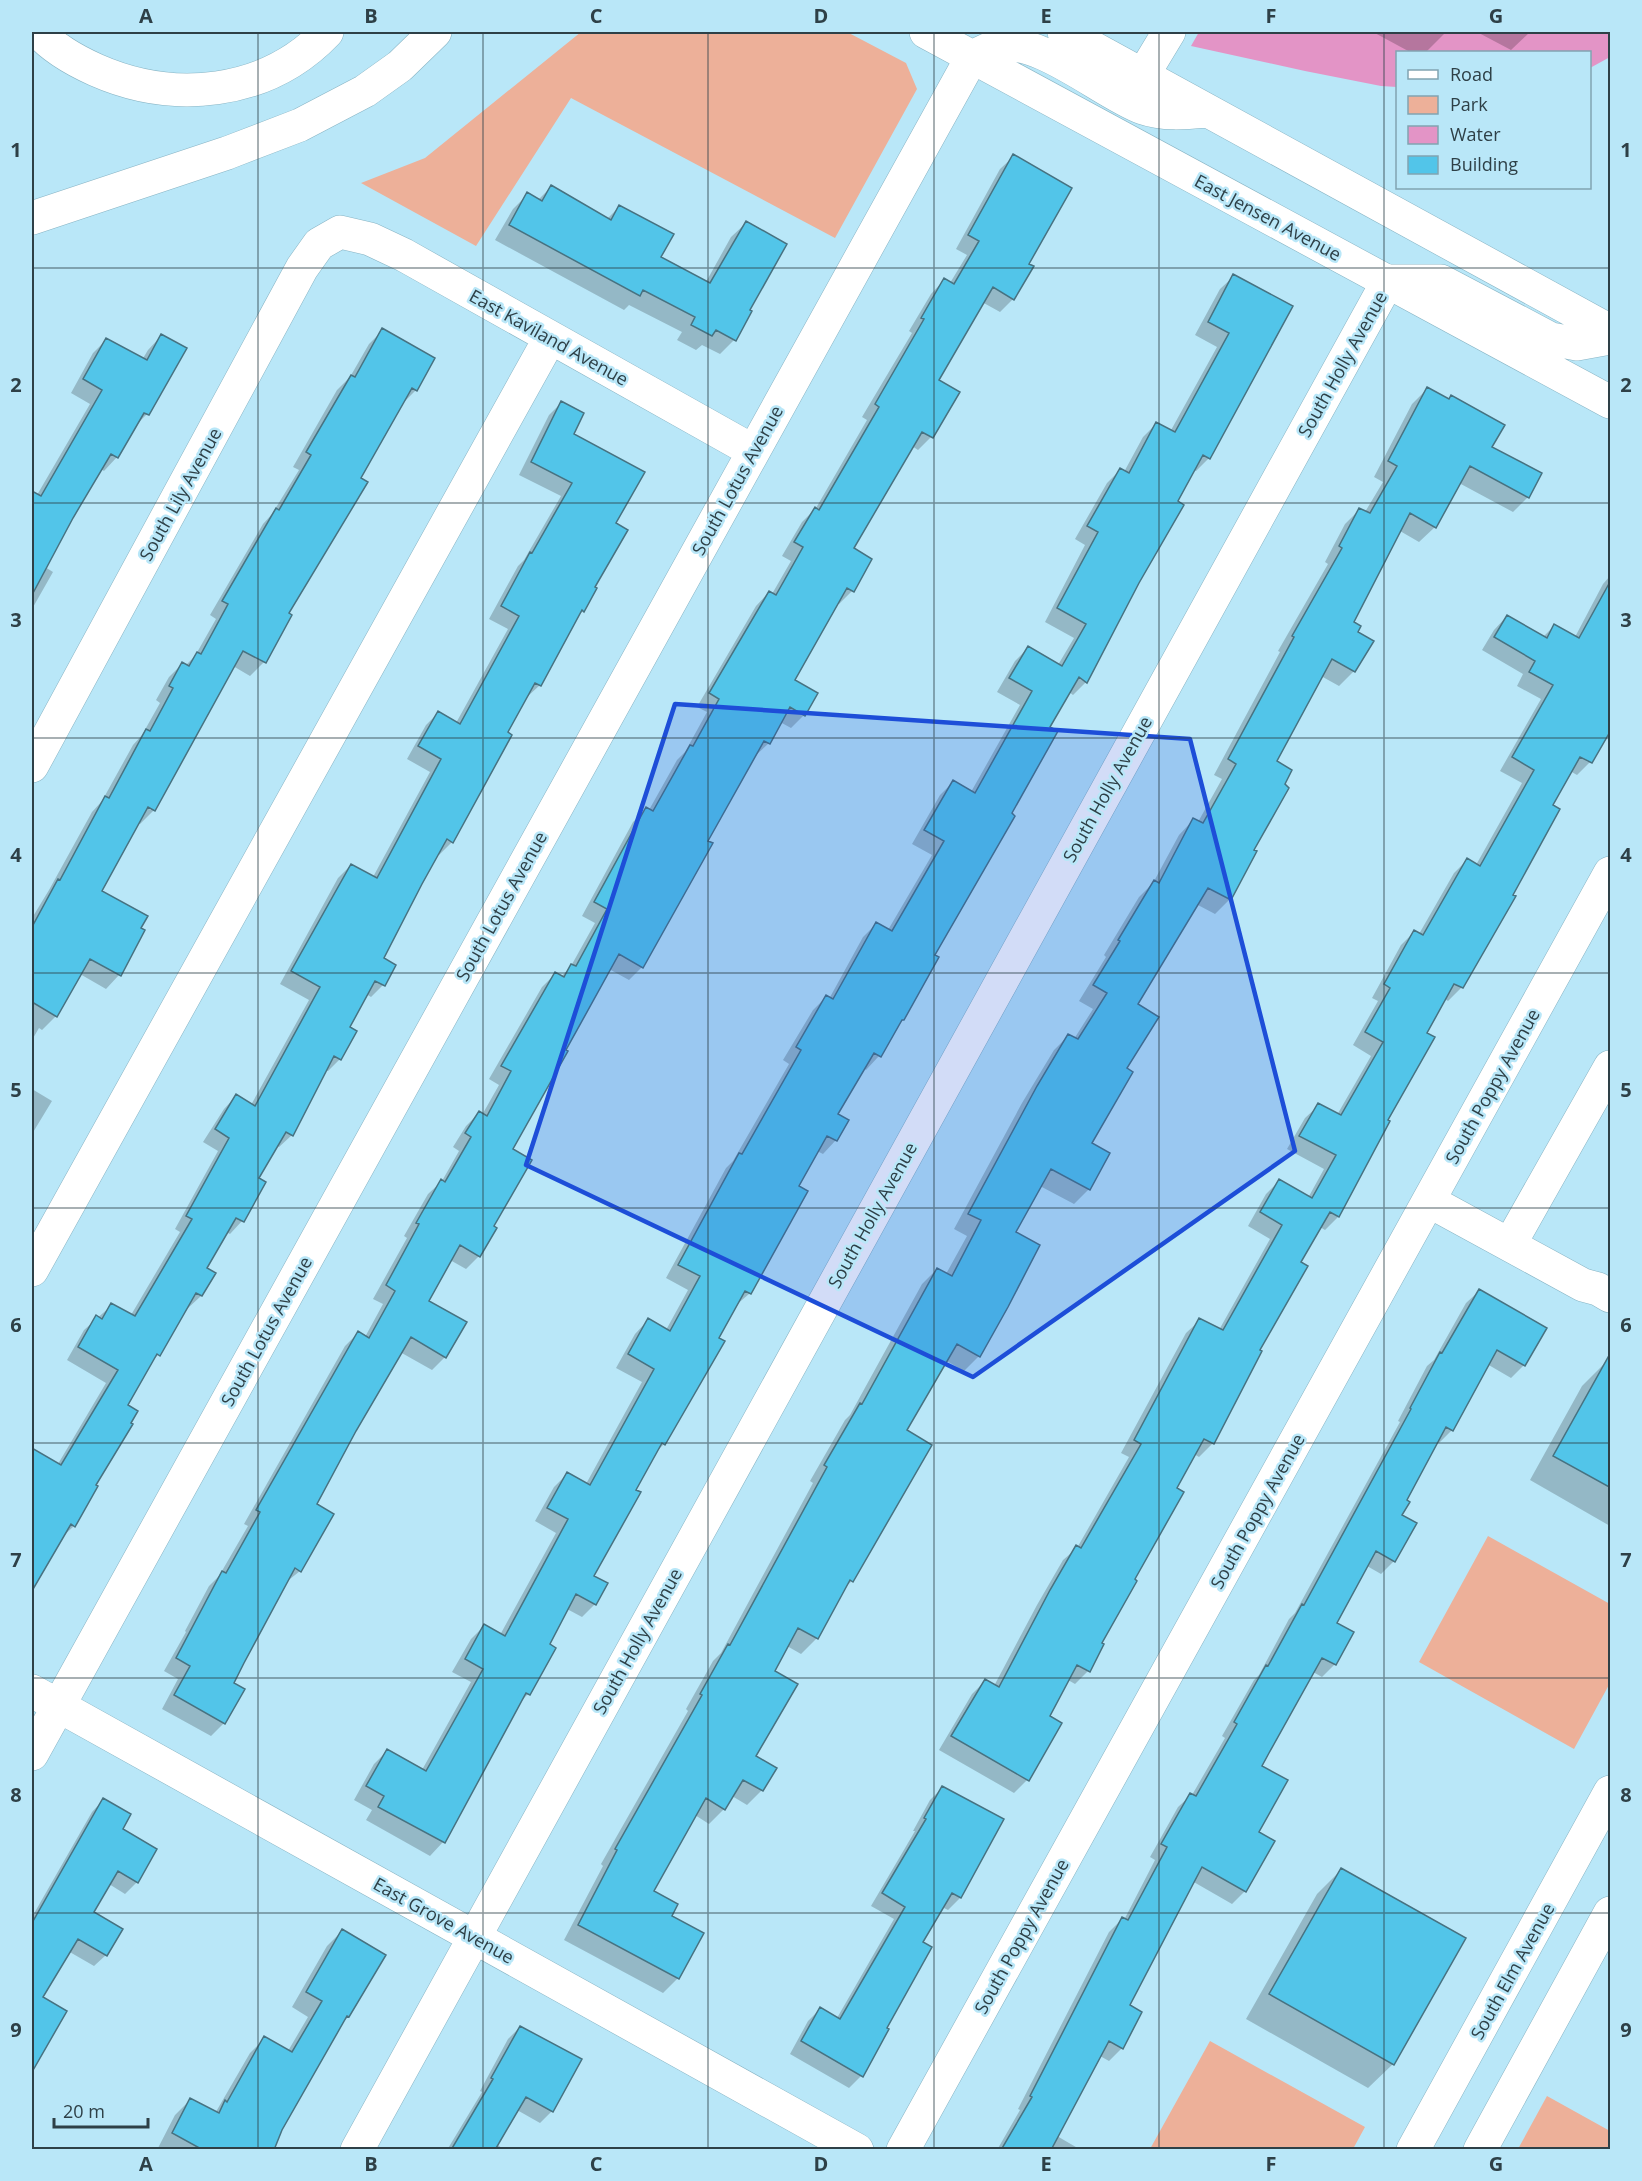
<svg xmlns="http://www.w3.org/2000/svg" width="1642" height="2181" viewBox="0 0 1642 2181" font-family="'Open Sans',sans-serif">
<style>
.green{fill:#edb099}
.water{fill:#e394c6}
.shadow{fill:#0003;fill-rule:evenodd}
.building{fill:#52c5e9;stroke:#477281;stroke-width:1.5}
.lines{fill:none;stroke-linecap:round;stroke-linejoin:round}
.minor-casing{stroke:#88b4c4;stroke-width:34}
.major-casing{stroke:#88b4c4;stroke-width:34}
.highway-casing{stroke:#88b4c4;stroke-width:34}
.minor{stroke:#fff;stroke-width:33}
.major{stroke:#fff;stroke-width:33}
.highway{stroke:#fff;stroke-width:33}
.marked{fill:#1d4ed8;fill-opacity:0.2;stroke:#1d4ed8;stroke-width:4.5;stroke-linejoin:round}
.grid{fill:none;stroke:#2e4047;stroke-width:1.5;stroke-opacity:0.55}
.labels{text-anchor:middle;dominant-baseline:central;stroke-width:5;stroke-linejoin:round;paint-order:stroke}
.street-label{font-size:18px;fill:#2e4047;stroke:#b9e7f8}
.neatline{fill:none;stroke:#2e4047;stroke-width:2}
.grid-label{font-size:20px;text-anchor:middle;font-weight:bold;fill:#2e4047}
</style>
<rect width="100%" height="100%" fill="#b9e7f8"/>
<path class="green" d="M581,32H847L906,63L917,89L835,238L571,98L476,246L361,183L425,158Z
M1488,1536L1610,1604V1683L1574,1749L1419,1662Z
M1210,2041L1365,2127L1353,2149H1150Z
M1547,2096L1610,2131V2149H1518Z"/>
<path class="water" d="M1199,32H1610V57L1590,68V52H1398L1397,87L1381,86L1305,71L1191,46Z"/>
<path class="shadow" d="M1373,32H1446L1426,52H1410Z
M1477,32H1530L1511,50Z
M1014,156L1027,264L1013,299L1000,312L982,302L937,381L931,437L918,450L912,446L852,548V591L839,604L837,603L793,681L804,715L791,728L780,722L769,743L755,756L706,841L642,967L629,980L609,969L511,1150L491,1226L479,1256L466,1269L450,1260L427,1302L445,1357L432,1370L400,1352L315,1505L300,1571L285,1583L232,1683L224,1723L211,1736L162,1709L178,1679L164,1671L186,1632L185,1631L209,1586L219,1576L248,1526L244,1524L345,1346L358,1333L365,1337L383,1304L373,1299L407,1238L404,1236L428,1194L442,1181L459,1151L453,1147L466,1126L479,1113L482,1115L499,1085L489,1079L542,987L555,974L561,977L571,966L595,923L582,916L633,822L646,809L649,810L677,760L685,752L707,712L697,707L756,606L769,592L772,594L791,561L782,556L802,522L816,508L867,420L862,417L912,333L909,331L931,294L944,280L950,283L967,255L956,249L1000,169Z
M551,187L607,219L619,207L659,258L706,282L731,237L746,223L747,310L734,340L720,354L702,345L696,350L677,340L682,332L629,305L624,310L495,240L513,209L528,194L538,200Z
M1234,276L1291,306L1209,458L1196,471L1193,470L1138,582L1086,682L1073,695L1069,692L1048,727L903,1020L898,1024L879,1056L866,1070L863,1068L836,1114V1140L823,1154L817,1151L797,1186L806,1191L749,1294L735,1306L664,1444L654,1454L592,1576L595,1604L582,1617L567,1609L548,1645L528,1694L517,1705L443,1842L430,1856L366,1820L372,1810L354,1800L374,1764L387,1751L422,1770L471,1682L452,1672L471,1639L484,1626L500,1635L556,1533L535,1521L554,1487L567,1474L586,1484L642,1382L616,1368L635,1334L648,1320L666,1330L688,1290L666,1278L726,1168L733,1161L789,1064L783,1060L813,1010L826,997L829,999L863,937L876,924L888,930L932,855L912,844L940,795L953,782L971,792L1020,705L997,692L1015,661L1028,648L1058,665L1074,638L1045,622L1085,545L1075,539L1107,483L1120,470L1124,472L1143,437L1156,424L1170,432L1217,347L1195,335L1220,289Z
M383,330L416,390L402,404L358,479L287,614L264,662L250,676L233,666L154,810L140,824L138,822L100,892L119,975L106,989L80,974L56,1016L42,1030L39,1028L32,1040V918L49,890L92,812L102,801L133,745L142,735L160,703L156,700L169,677L182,664L186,665L195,656L216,619L210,615L263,524L272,514L299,470L293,467L337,390L350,377L369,344ZM141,805L151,807V810Z
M161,336L147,414L134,427L117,457L104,471L101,469L45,567L53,572L32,609V493L37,495L90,404L71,393L93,353L106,340L142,360L148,350Z
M1427,389L1448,400L1451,397L1528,497L1513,512L1459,483L1435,527L1419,542L1400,531L1352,622L1356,632L1354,671L1339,686L1321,676L1275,762L1252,850L1230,899L1215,914L1196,904L1136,1005L1125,1069L1090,1143L1089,1189L1074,1204L1040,1186L1014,1233L979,1356L964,1371L945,1360L905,1431L852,1581L844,1588L816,1639L801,1654L787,1646L773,1671L754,1757L762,1790L747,1805L732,1796L724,1809L709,1824L695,1815L652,1892L670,1916L678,1978L663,1993L564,1940L603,1866L601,1864L688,1711L686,1709L713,1661L721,1653L813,1483L810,1481L845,1420L850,1415L922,1284L937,1269L946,1274L967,1236L954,1229L1022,1103L1054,1050L1069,1035L1074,1039L1093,1009L1079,1001L1106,957L1104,955L1139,897L1153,883L1179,835L1194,819L1198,822L1222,779L1214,775L1280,652L1278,651L1328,564L1325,562L1345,524L1360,509L1365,512L1383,482L1374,477L1412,404Z
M562,402L572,434L614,524L583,611L576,618L540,685L527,697H526L452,842L439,855L437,853L382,958L383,985L371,997L366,994L348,1027L340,1059L328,1071L325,1070L292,1135L279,1147L276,1145L257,1179L264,1183L242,1221L230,1234L226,1232L205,1268L214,1273L201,1296L188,1308L187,1307L158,1355L150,1363L126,1406L94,1485L74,1526L61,1538L32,1588V1492L41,1475L58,1464L106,1383L67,1360L84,1330L112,1305L131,1315L180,1232L175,1229L218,1151L203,1142L224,1109L236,1096L251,1105L309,1000L280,984L338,878L351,865L373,877L430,772L407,759L426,725L438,713L456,723L508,629L489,619L518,566L524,560L561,496L519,475L549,415Z
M1610,576V723L1590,762L1577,775L1570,771L1551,806L1511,895L1514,897L1461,988L1448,1001L1445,999L1425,1034L1386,1121L1338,1217L1325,1230L1320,1227L1299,1262L1258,1351L1260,1352L1213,1443L1199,1457L1194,1454L1099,1643L1088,1671L1075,1684L1068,1680L1048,1717L1060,1724L1027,1780L1014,1793L939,1750L972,1694L985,1681L994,1686L1037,1605L1063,1560L1077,1548L1129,1457L1121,1453L1186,1333L1200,1320L1219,1330L1270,1239L1248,1226L1266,1194L1279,1181L1308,1198L1324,1169L1287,1149L1305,1118L1319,1105L1337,1115L1371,1056L1353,1045L1378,1001L1372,998L1401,945L1414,932L1419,934L1454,873L1467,860L1476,865L1522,783L1500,771L1541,699L1517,686L1523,674L1482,650L1494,630L1507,616L1543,637L1554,626L1575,637L1603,584ZM1573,754L1588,759V762Z
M32,1089L52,1101L32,1134Z
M1479,1291L1524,1365L1511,1378L1487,1364L1452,1430L1439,1443L1437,1442L1405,1500L1400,1516L1394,1561L1381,1574L1367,1566L1335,1624V1664L1322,1677L1313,1672L1260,1766L1257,1832L1245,1891L1232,1904L1192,1881L1128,2006L1122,2048L1109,2061L1100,2056L1057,2136L1081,2150H997L1020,2110L1018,2109L1109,1932L1122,1919L1124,1920L1155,1860L1150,1857L1178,1807L1191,1795H1192L1225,1738L1222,1736L1254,1680L1259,1675L1289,1619L1295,1613L1400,1422L1398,1421L1427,1366L1434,1360L1466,1303Z
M1607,1361L1610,1363V1526L1530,1480L1582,1386Z
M942,1788L1002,1820L960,1898L948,1910L942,1907L921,1943L861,2076L849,2088L790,2054L808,2021L820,2009L837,2018L894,1919L871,1906L915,1831H913L930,1800Z
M103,1800L121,1830L137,1882L125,1894L109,1884L91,1913L106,1955L94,1966L68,1951L41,1998L38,2057L32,2064V1917L92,1812Z
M1341,1870L1393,2064L1368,2088L1246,2019L1317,1894Z
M342,1931L348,2017L342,2023L271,2150L158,2148L175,2115L190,2100L215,2113L217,2110L250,2053L265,2038L288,2051L308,2017L292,2007L327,1946Z
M520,2027L552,2111L540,2123L517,2110L496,2144L505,2150H447L482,2092L480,2091L508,2039Z"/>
<path class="building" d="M1013,154L1072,188L1029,264L1034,266L1014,300L993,287L939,380L960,392L933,438L922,432L854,548L872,559L854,592L847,588L795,680L818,693L805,716L790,707L770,744L764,741L708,841L713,843L643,968L619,954L566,1050L568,1051L513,1149L532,1160L494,1226L497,1228L480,1257L460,1245L429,1301L467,1322L446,1358L411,1337L356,1431L317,1504L334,1514L301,1572L295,1568L244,1663L234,1683L245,1689L225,1724L174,1695L190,1666L176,1658L222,1571L226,1573L260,1512L256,1510L358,1331L369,1338L395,1291L386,1285L419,1224L416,1223L441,1179L445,1182L471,1137L465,1133L479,1111L487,1116L511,1071L501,1066L555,972L564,977L571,964L576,966L607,909L594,902L646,807L653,811L690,745L693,746L719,699L709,693L769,591L776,595L803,547L794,542L815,507L819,510L879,407L875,404L924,319L921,318L944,278L954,284L979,241L968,235Z
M551,185L611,220L619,205L674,234L661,257L710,283L746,221L787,244L750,310L752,311L736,341L716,330L712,336L691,325L695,317L643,290L640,296L509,225L527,192L542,201Z
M1233,274L1293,306L1210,459L1203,455L1178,501L1184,505L1139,583L1087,683L1079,677L1050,727L1058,731L1012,813L1015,816L935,955L939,957L904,1020H902L881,1057L874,1053L838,1114L849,1120L837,1141L827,1136L799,1186L808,1191L751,1294L745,1291L719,1338L725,1341L665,1445L662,1443L636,1490L641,1492L594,1576L608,1583L596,1605L576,1594L550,1644L556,1648L530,1695L526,1693L445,1843L378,1807L384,1796L366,1786L387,1749L426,1771L483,1669L465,1659L484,1624L505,1636L568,1519L547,1508L567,1472L590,1485L654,1369L628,1354L648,1318L670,1331L700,1276L678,1265L739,1153L742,1154L801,1050L796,1047L826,995L833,999L876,922L892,931L944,841L924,830L953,780L975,793L1032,691L1009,678L1028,646L1062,666L1086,624L1057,608L1098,532L1087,526L1120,468L1129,473L1156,422L1175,432L1229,333L1208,322Z
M382,328L435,358L417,391L412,388L361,478L368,482L289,613L292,615L266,663L243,651L155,811L148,807L102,891L148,916L141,928L145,930L121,976L90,959L57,1017L32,1002V927L58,879L60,880L105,796L109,798L146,729L150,731L173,688L169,686L182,662L189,666L197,652L201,654L228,604L222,601L276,508L279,510L311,455L306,452L351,375L355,377Z
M161,334L187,348L149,415L144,413L118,458L111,454L73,518L32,595V491L41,496L102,390L83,379L106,338L147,360Z
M1427,387L1449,399L1451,395L1505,425L1492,447L1542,473L1529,498L1470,466L1436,528L1410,513L1354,622L1361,626L1358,632L1374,641L1355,672L1332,659L1277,761L1292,770L1285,784L1289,788L1254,850L1257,851L1231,900L1208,888L1138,1004L1159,1017L1127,1068L1133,1072L1092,1143L1110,1153L1090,1190L1051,1169L1016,1232L1040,1245L1008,1307L980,1357L957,1344L907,1430L932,1445L853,1582L850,1580L818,1639L798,1628L775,1671L798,1684L756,1756L777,1768L763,1791L743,1780L725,1810L706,1798L654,1891L678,1904L672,1916L704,1933L679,1979L578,1925L617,1850L615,1849L702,1695L700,1694L728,1644L730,1645L827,1467L824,1465L860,1403L862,1404L937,1268L952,1276L981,1220L968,1214L1037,1086L1068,1034L1078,1039L1107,993L1093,985L1120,941L1118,940L1154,880L1159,883L1193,818L1203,823L1236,764L1228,759L1294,637L1292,636L1342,548L1339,546L1359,508L1370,513L1397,466L1388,461Z
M561,401L584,413L574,434L645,472L616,523L628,530L595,587L597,588L584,612L582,610L541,686L535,683L508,732L512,735L453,843L447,839L422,884L384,958L396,965L385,986L375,981L350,1027L357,1031L341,1060L334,1056L293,1136L286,1132L259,1178L266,1182L244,1222L236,1218L207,1268L216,1273L202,1296L196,1293L160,1356L157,1354L128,1405L138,1411L131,1423L133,1424L96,1485L98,1486L75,1527L71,1524L32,1591V1448L61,1465L118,1370L78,1347L96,1315L102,1319L111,1303L135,1316L192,1219L186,1216L229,1138L215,1129L236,1094L255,1106L320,987L291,971L351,864L377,878L441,759L418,746L438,711L460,724L519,616L501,606L530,552L532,553L572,483L531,462Z
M1611,580V730L1592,763L1580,757L1553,805L1560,809L1513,895L1516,896L1463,988L1454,984L1427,1033L1435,1037L1388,1120L1390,1121L1339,1217L1330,1212L1301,1262L1308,1266L1260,1350L1262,1351L1214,1444L1204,1439L1177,1488L1184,1492L1135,1579L1137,1581L1102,1643L1104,1644L1090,1672L1077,1665L1050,1716L1062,1723L1029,1781L951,1736L985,1679L999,1687L1050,1590L1076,1545L1081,1548L1141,1444L1134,1440L1199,1318L1223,1330L1282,1225L1260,1212L1279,1179L1312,1198L1336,1155L1299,1136L1318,1103L1341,1115L1383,1042L1365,1032L1390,988L1384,984L1414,930L1423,935L1467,858L1480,866L1534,770L1512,757L1553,685L1529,672L1535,661L1494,637L1507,615L1547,638L1554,624L1579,638Z
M1479,1289L1547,1328L1525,1366L1497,1350L1453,1431L1446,1427L1407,1500L1410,1502L1402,1515L1417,1523L1395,1562L1376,1551L1337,1623L1354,1632L1336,1665L1322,1658L1269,1753L1262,1766L1288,1780L1259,1832L1275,1841L1246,1892L1202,1867L1130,2005L1142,2012L1123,2049L1109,2041L1051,2150H1001L1032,2097L1030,2096L1122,1917L1128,1920L1167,1847L1161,1844L1190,1793L1196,1796L1237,1724L1234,1722L1266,1665L1268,1666L1302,1604L1304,1605L1411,1409L1410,1408L1440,1352L1442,1353Z
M1611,1352V1488L1553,1456Z
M942,1786L1004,1819L961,1898L952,1893L923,1942L932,1947L887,2028L889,2029L863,2077L801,2041L820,2007L840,2019L905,1907L882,1893L926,1819L924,1818Z
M103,1798L131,1814L123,1829L157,1849L138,1883L118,1871L94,1912L123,1929L107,1956L78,1939L43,1997L67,2011L32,2072V1923Z
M1341,1868L1466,1938L1394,2065L1269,1994Z
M342,1929L386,1955L349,2017L347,2016L282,2130L274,2150H203L172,2133L190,2098L219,2113L225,2100L227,2102L264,2036L292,2052L322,2001L306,1992Z
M520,2026L582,2059L553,2112L526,2097L495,2150H451L493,2079L491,2078Z"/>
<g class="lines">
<defs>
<path id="minor" d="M1143,75L1169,32
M32,766L302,268L319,244L340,232L370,239L404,255L753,451
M1429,1201L1583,1285L1598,1289L1610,1296
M1510,1244L1610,1067
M32,1270L550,338
M32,1691L857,2150
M32,1754L972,57
M357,2150L1388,281
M903,2150L1610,873"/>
<path id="major" d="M926,32L1610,402
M1064,32L1610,331
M972,57C980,54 988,48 997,46C1038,35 1104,94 1143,108C1163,115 1185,113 1207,111
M1392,281H1441L1551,339L1577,344L1610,338
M1413,2150L1610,1792
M1480,2150L1610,1913"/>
<path id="highway" d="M39,32C53,48 76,61 96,70C173,104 266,96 327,32
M32,218L227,153L300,125L365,91L400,66L435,32"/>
</defs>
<use href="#minor" class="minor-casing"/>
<use href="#major" class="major-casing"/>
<use href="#highway" class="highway-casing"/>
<use href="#minor" class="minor"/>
<use href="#major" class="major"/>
<use href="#highway" class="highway"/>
</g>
<path class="marked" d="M675,704L1190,739L1295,1151L973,1377L526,1165Z"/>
<path class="grid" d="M258,32V2150M483,32V2150M708,32V2150M934,32V2150M1159,32V2150M1384,32V2150M32,268H1610M32,503H1610M32,738H1610M32,973H1610M32,1208H1610M32,1443H1610M32,1678H1610M32,1913H1610"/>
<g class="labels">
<g class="street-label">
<text transform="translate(1268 217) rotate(28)">East Jensen Avenue</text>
<text transform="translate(549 337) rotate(29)">East Kaviland Avenue</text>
<text transform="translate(1342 364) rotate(-61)">South Holly Avenue</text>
<text transform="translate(737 480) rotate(-61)">South Lotus Avenue</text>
<text transform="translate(180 494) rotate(-61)">South Lily Avenue</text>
<text transform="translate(1107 789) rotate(-61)">South Holly Avenue</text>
<text transform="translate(501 906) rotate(-61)">South Lotus Avenue</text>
<text transform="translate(1492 1086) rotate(-61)">South Poppy Avenue</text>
<text transform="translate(872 1215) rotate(-61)">South Holly Avenue</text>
<text transform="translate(266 1331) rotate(-61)">South Lotus Avenue</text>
<text transform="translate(1257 1511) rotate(-61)">South Poppy Avenue</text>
<text transform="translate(637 1641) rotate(-61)">South Holly Avenue</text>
<text transform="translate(444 1920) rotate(29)">East Grove Avenue</text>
<text transform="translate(1021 1936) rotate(-61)">South Poppy Avenue</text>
<text transform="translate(1512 1971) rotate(-61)">South Elm Avenue</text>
</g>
</g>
<rect width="1642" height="2181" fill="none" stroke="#b9e7f8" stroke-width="66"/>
<rect x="1396" y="51" width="195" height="138" fill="#b9e7f8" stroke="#81a4b1" stroke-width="1.5"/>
<rect x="1408" y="70" width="30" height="9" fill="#ffffff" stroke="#81a4b1" stroke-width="1.5"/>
<text x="1450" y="81" font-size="18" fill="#2e4047">Road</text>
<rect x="1408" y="96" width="30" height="18" fill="#edb099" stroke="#81a4b1" stroke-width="1.5"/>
<text x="1450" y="111" font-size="18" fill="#2e4047">Park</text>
<rect x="1408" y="126" width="30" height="18" fill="#e394c6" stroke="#81a4b1" stroke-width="1.5"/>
<text x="1450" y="141" font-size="18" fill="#2e4047">Water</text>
<rect x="1408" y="156" width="30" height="18" fill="#52c5e9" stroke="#81a4b1" stroke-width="1.5"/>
<text x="1450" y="171" font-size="18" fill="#2e4047">Building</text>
<path d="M54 2118v9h94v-9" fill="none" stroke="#2e4047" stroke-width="3"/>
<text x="63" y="2118" font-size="18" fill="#2e4047" stroke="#b9e7f8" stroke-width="4.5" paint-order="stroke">20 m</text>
<rect x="33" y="33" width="1576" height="2115" class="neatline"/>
<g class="grid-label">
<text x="146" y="23">A</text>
<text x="371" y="23">B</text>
<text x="596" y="23">C</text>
<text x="821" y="23">D</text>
<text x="1046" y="23">E</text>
<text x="1271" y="23">F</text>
<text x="1496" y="23">G</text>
<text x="16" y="157">1</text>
<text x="1626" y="157">1</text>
<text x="16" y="392">2</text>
<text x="1626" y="392">2</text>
<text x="16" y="627">3</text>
<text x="1626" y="627">3</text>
<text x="16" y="862">4</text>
<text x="1626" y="862">4</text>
<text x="16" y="1097">5</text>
<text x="1626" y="1097">5</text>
<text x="16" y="1332">6</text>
<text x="1626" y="1332">6</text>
<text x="16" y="1567">7</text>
<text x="1626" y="1567">7</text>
<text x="16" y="1802">8</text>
<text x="1626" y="1802">8</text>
<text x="16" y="2037">9</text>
<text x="1626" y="2037">9</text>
<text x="146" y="2171">A</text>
<text x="371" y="2171">B</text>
<text x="596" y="2171">C</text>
<text x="821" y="2171">D</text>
<text x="1046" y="2171">E</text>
<text x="1271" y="2171">F</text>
<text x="1496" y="2171">G</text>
</g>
</svg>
